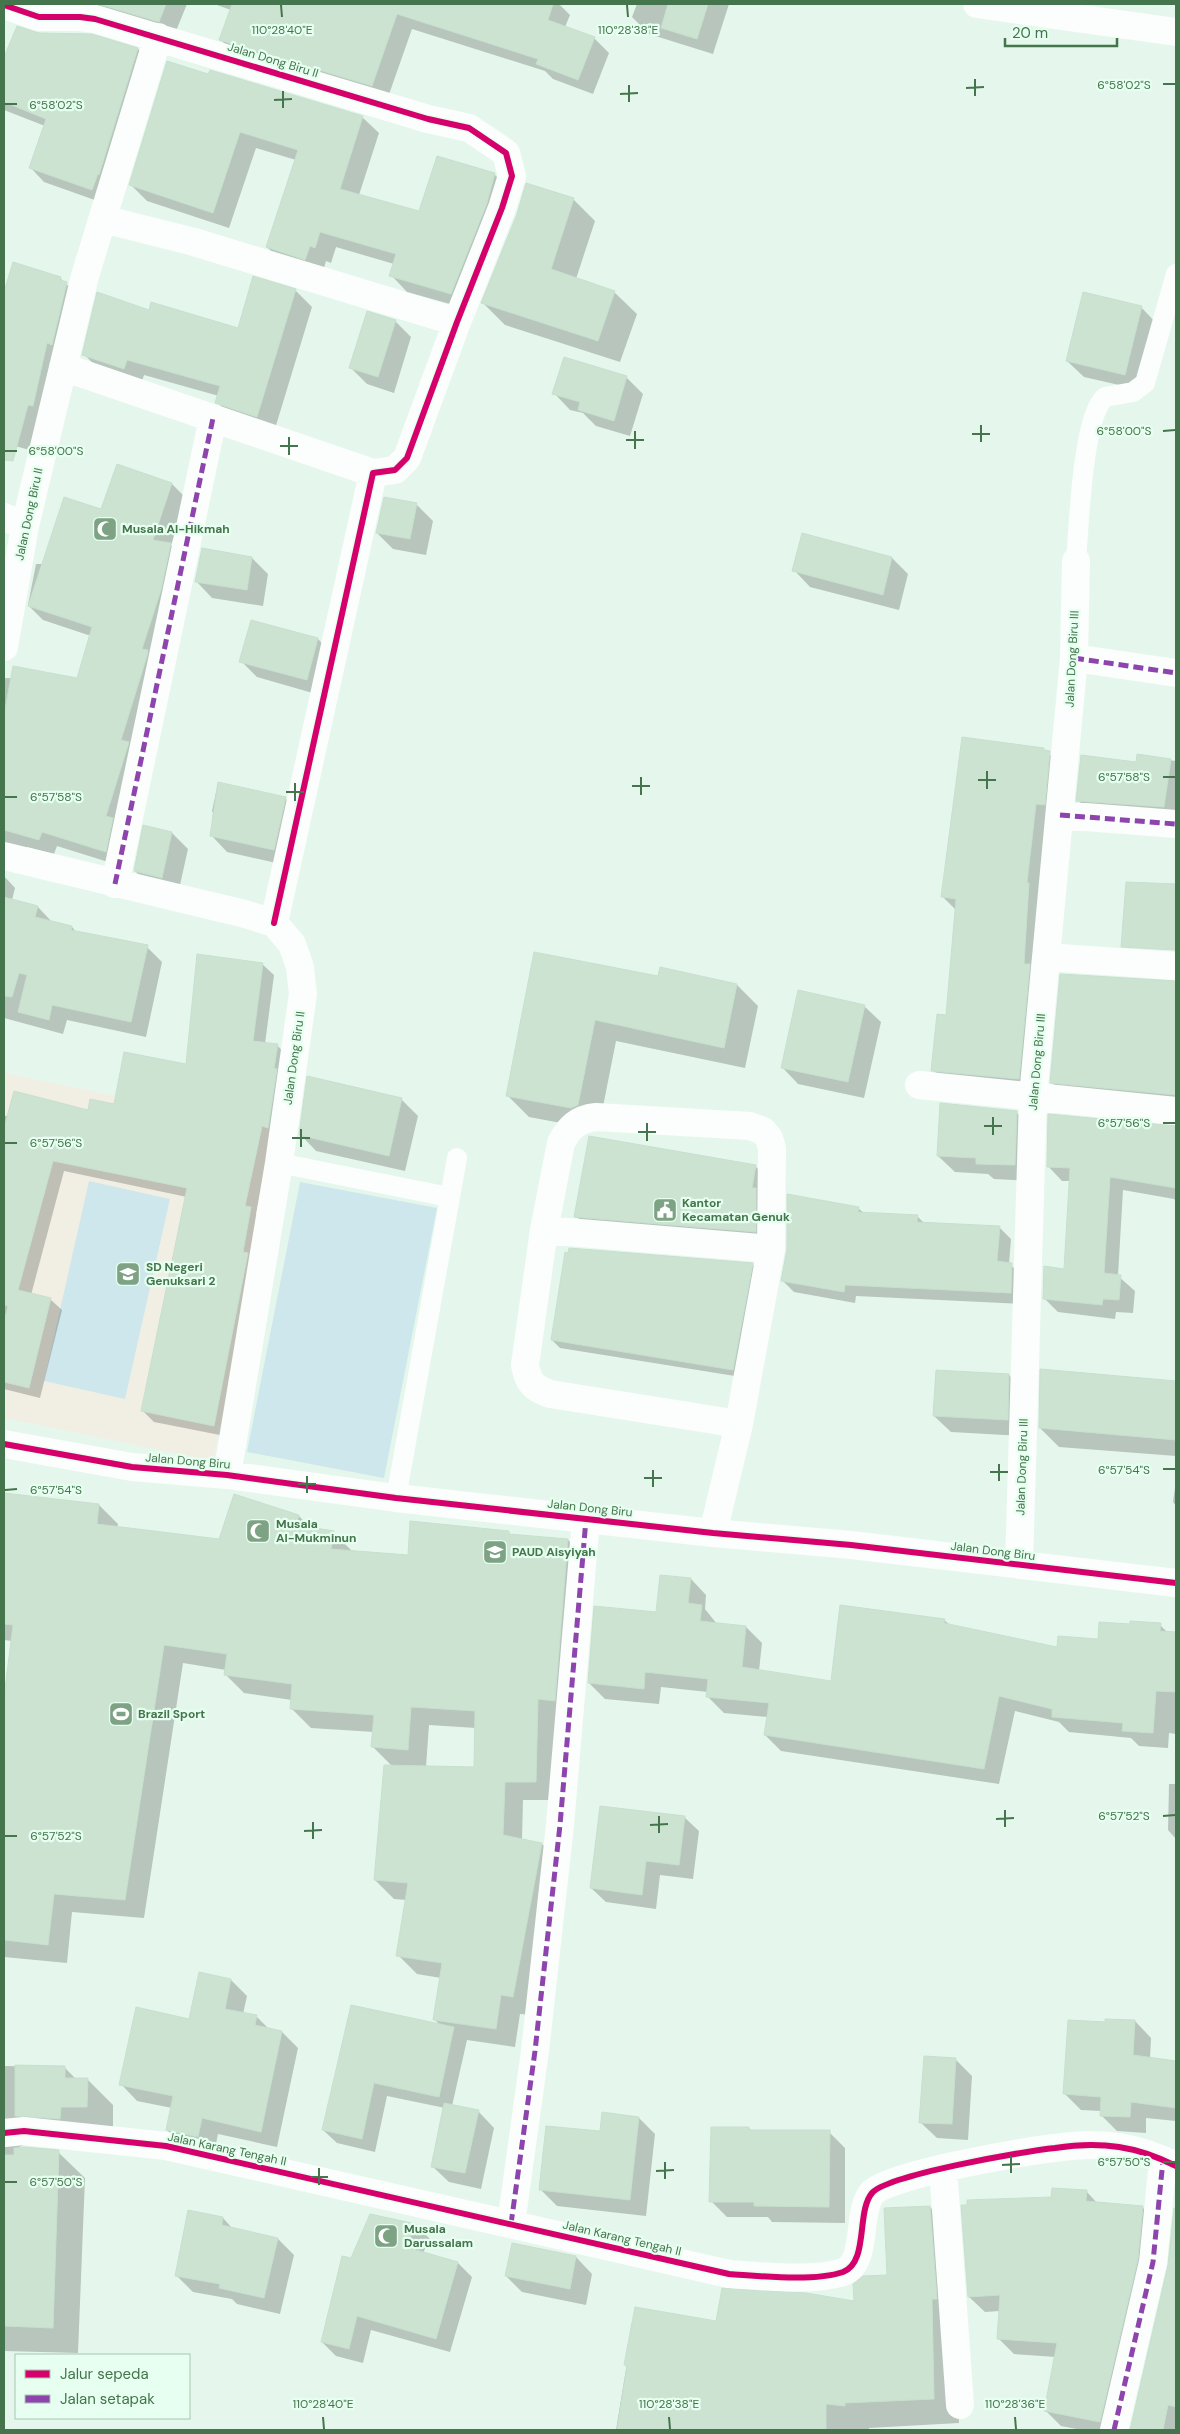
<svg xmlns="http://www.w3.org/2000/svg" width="1180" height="2434" viewBox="0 0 1180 2434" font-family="'DM Sans',sans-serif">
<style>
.education{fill:#f1efe3}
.green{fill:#cee7ec}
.shadow{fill:#0003;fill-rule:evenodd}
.building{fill:#cde3d2;stroke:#c7e0cd}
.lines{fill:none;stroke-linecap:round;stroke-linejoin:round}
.service{stroke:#fbfefc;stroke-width:20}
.minor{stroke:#fbfefc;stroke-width:28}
.quiet{stroke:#8e44ad;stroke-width:5;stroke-dasharray:10 5;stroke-linecap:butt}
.cycleway-casing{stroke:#e6fff0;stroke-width:9}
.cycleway{stroke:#d6006c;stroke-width:6}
.ticks{fill:none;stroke:#45754c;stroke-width:2}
.labels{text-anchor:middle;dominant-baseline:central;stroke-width:4.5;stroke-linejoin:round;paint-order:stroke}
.street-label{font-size:12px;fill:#45754c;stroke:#e6fff0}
.poi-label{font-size:12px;font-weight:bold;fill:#45754c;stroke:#e6fff0;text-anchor:start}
.ticks-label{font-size:12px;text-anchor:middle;fill:#45754c;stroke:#e6fff0;stroke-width:4.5;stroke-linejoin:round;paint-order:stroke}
</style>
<rect width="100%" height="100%" fill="#e5f7ec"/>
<path class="education" d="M4,1073L282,1130L213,1461L4,1418Z"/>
<path class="green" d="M89,1181L170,1199L125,1399L44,1381Z
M300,1182L437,1208L384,1478L247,1452Z"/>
<path class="shadow" d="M37,4H187L174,36Z
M214,4H559L570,15L565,27L594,38L609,53L593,94L553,79L545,71L412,29L387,100L236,55L221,40L231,10Z
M637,4H729L713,54L649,34L632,17Z
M18,27L38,34L138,49L152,64L106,204L44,182L30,167L45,126L4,110V60Z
M209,76L362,117L379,133L359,195L420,213L494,174L511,191L468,309L407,292L391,275L394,264L336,247L331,263L326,261L322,275L283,263L267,247L296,160L256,148L229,228L147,201L131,185Z
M573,199L595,221L576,279L614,292L637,314L620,362L505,325L483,303Z
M14,264L60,278L84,301L37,452L4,443V296Z
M254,278L296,291L312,307L274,432L233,419L217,402L219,396L144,375L141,384L100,371L84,354L150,311L239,329Z
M1141,307L1157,324L1141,390L1084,377L1067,361Z
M395,321L411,337L394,393L367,384L351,368Z
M626,377L643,394L630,436L596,426L583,413L570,410L554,393Z
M117,465L172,484L187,499L171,545L185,559L121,866L57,846L54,854L27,847L25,856L4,867V678L78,680L91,636L43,620L28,605L36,564H42L101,511Z
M416,504L433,521L426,555L393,549L377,533Z
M803,534L892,558L908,574L899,610L810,587L794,570Z
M252,558L268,574L263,606L212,598L196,581Z
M252,621L318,639L334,656L323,696L257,677L241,661Z
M1043,749L1065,768L1035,1095L949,1086L933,1070L947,1016L956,910L942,896Z
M1138,756L1176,761V819L1090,812L1078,800L1137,763Z
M218,783L285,798L301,814L290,866L227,852L211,835L213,813L212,811Z
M172,833L188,849L178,894L151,887L135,871Z
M4,876L15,888L12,900L38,907L53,923L72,927L77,933L147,947L162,962L146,1037L67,1020L63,1034L4,1018Z
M535,953L659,977L737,985L758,1006L745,1068L616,1041L599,1127L593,1129L529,1117L507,1095Z
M262,964L274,975L265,1044L277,1045L288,1057L256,1214L262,1220L225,1436L154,1422L143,1411L187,1197L64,1171L31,1295L50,1299L62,1310L40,1398L4,1389V1116L88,1111L115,1105L187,1065Z
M1061,975L1176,982V1107L1065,1096L1051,1082Z
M864,1006L881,1022L864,1098L798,1084L782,1067Z
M401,1099L418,1116L405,1171L316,1151L300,1134Z
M1016,1112L1033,1128L1031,1181L994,1179L988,1174L955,1172L938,1156Z
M1176,1128V1201L1174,1199L1123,1190L1118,1276L1135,1291L1133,1313L1116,1312L1115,1319L1058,1312L1044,1298L1066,1270L1071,1181H1062L1048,1166Z
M756,1167L764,1175L763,1239L584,1224L576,1216Z
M858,1208L864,1213L917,1216L925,1224L999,1227L1011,1239L1009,1264L1024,1276L1023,1304L856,1296L855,1303L794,1292L782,1280Z
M752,1264L760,1272L741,1377L560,1348L552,1340Z
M1009,1375L1025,1392L1024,1436L951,1432L934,1416Z
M1158,1380L1176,1399V1456L1059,1447L1040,1428Z
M1176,1480V1506L1173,1502Z
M4,1494L99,1505L118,1524L117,1528L220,1541L235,1495L299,1516L311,1529L333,1532L353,1552L409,1556L509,1533L512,1536L568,1540L587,1559L555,1800H523L522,1840L542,1844L561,1863L532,2015L520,2014L515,2047L467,2040L452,2106L478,2111L494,2128L481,2189L449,2182L432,2166L445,2108L387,2096L375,2152L337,2143L323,2130L352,2006L440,2025L435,2020L441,1978L417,1974L398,1955L407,1900L394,1899L375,1880L392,1766L373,1747L374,1732L311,1728L292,1709V1700L244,1693L225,1674L226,1670L183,1663L144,1918L72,1912L67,1963L4,1957V1707L12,1641L4,1640ZM429,1725L476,1728L475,1768L426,1767Z
M691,1579L706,1595L705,1609L717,1624L746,1627L762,1643L759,1671L832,1682L944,1620L950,1625L1058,1649L1099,1640L1131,1625H1160L1168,1633H1176V1734L1169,1733L1168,1748L1139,1746L1131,1738L1069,1732L1059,1722L1015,1711L999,1784L781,1751L765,1735L768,1717L724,1713L708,1697V1692L661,1687L659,1704L605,1699L589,1683Z
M1169,1784H1176V1839L1168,1830Z
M684,1817L699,1831L693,1879L660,1875L656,1909L606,1902L591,1888Z
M231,1980L247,1996L243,2014L256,2016L269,2029L282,2032L298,2048L277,2147L218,2134L214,2153L183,2146L167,2130L172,2108L137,2101L121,2084Z
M1135,2021L1151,2038L1150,2059L1176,2062V2121L1146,2118V2133L1117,2131L1101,2115V2111L1081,2110L1064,2093L1106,2024Z
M956,2060L972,2076L968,2140L937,2138L920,2122Z
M4,2066L64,2067L76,2079H87L113,2105V2133L28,2143L17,2148L58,2152L85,2178L78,2353L4,2351Z
M639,2118L655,2134L646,2216L557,2206L541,2190L601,2133Z
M749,2128L752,2131L829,2132L845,2148V2223L772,2222L768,2217H727L711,2201Z
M1086,2191L1098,2204L1142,2207L1158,2222L1116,2430H1082L1061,2426L1046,2411L1056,2357L1014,2354L998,2338L1000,2311L985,2312L969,2297Z
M930,2207L955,2233L959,2423L869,2428V2430H749L751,2415L715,2409L711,2430H616L636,2308L717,2322L856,2302L888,2276Z
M371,2216L416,2225L430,2239L423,2253L458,2263L472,2277L450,2352L371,2330L363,2363L336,2356L322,2342L352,2260Z
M223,2218L233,2229L278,2239L294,2255L280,2314L237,2304L232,2299L193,2292L176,2275Z
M1174,2221L1176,2222V2430H1131L1169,2266Z
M512,2245L576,2257L592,2274L586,2305L522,2292L506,2276Z"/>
<path class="building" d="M98,4H166L159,22Z
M232,4H553L548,20L595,37L578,80L536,64L538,59L397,14L372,86L219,40Z
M668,4H708L697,39L661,28Z
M17,26L39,33L92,34L138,48L99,175L98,174L92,190L29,168L46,119L4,102V57Z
M167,61L208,74L210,70L363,116L340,189L419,211L437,156L495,173L487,203L451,294L389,276L396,254L320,232L315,248L310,246L305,260L266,247L298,150L240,132L213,213L129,185Z
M526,183L574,198L551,269L615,291L598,341L481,303L517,214Z
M13,262L61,277L60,280L67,282L52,345L47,343L33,406L28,405L13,461L4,460V292Z
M253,276L296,289L257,417L215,403L220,386L127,360L124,369L82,355L97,292L149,310L151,302L238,328Z
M1083,292L1142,306L1125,375L1066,361Z
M367,311L396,320L378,377L349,368Z
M564,357L627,376L614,421L578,410L580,402L552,394Z
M117,464L172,483L153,540L171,543L161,590L142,649L148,650L147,656L121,740L129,742L106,816L113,818L106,852L42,832L39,840L4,830V715L13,666L77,678L92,627L28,606L64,497L101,509Z
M384,497L417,503L410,539L376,533Z
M802,533L892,557L883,595L792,571Z
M202,548L252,557L247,590L195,582Z
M251,620L318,638L307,680L239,662Z
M962,737L1044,748V750L1050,751L1045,805L1036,804L1027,883H1029L1024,964H1030L1019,1079L931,1071L937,1014L946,1015L956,899L941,897Z
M1137,754L1171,759L1164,807L1076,801L1081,755L1136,762Z
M218,782L286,797L274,850L210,836Z
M143,825L172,832L162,878L134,871Z
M1126,882L1176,884V950L1121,947Z
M4,897L38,906L35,917L72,926L71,930L148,945L131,1022L52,1005L49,1020L18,1012L27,975L19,973L12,997L4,996Z
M534,952L658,976L660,967L737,984L724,1048L595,1020L578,1105L571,1108L506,1096Z
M197,954L263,963L253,1041L278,1044L274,1068L277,1069L268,1128L262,1126L245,1206L251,1207L243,1252L248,1253L214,1426L141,1411L187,1188L53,1161L18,1290L51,1298L29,1388L4,1382V1321L8,1306L4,1305V1128L14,1091L88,1110L90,1099L114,1104L124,1052L186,1064Z
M1060,974L1176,981V1095L1050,1083Z
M798,990L865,1005L848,1082L781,1068Z
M307,1076L402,1098L389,1156L299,1135Z
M940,1103L1017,1111L1015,1165L976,1164V1158L937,1156Z
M1048,1114L1176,1126V1188L1110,1177L1104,1273L1121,1275L1119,1300L1103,1299L1102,1305L1043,1299L1044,1266L1064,1269L1070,1168L1047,1167Z
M589,1136L756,1165L752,1188H756V1232L574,1217Z
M787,1194L859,1207L858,1212L918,1215L917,1222L1000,1226L997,1261L1012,1263L1011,1293L845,1285L844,1292L781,1281L787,1249Z
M569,1248L753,1263L733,1370L551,1340L565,1252L568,1253Z
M1040,1369L1176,1381V1440L1039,1428Z
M936,1370L1009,1374L1008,1420L933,1416Z
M4,1493L99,1504L97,1524L219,1539L234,1494L299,1515L296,1525L334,1531L331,1549L408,1555L410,1521L509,1531V1534L568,1539L555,1701L538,1699L536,1782H505L503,1835L542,1843L513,1997L501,1995L496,2029L433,2020L442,1963L396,1956L408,1883L374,1880L384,1765L474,1767L475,1711L411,1707L408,1750L371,1747L374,1715L290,1709L292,1684L224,1675L227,1654L164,1645L125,1900L54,1894L48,1945L4,1940V1697L13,1625L4,1624Z
M660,1575L691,1578L688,1603L702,1605L700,1621L746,1626L742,1667L831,1681L840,1605L945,1619L944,1623L1057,1647L1058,1636L1098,1639L1099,1622L1130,1624V1621L1161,1623L1160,1631L1176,1632V1692L1156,1691L1153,1733L1122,1731L1123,1723L1052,1717V1709L999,1696L984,1769L764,1735L769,1703L706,1697L708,1679L645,1672L644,1689L588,1683L594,1606L656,1612Z
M600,1806L685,1816L679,1865L646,1861L642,1895L590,1888Z
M199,1972L231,1979L225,2009L257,2015L255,2025L282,2031L261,2132L202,2118L198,2137L166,2130L173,2096L119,2085L136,2007L189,2019Z
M351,2005L454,2027L439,2097L374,2083L362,2139L322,2130Z
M1105,2019L1135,2020L1133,2055L1176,2061V2108L1131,2102L1130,2117L1100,2116L1101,2097L1063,2094L1068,2020L1105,2022Z
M924,2056L956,2058L952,2124L919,2123Z
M15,2065L65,2066V2078H88L87,2107H61L60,2119L15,2116Z
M444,2103L479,2110L465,2173L431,2167Z
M602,2112L639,2117L630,2200L539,2190L546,2126L600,2131Z
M711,2127H749V2130H830L829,2207L754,2206V2202H709Z
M24,2147L59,2150L53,2328L4,2326V2155H14V2148Z
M1052,2188L1087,2190L1086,2201L1143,2206L1138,2259L1100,2422L1044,2411L1057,2343L997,2339L1000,2295L968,2297L961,2205H967V2200L1051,2197Z
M930,2206L937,2299H932L934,2399L845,2403V2406L826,2404V2430H617L627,2366L624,2365L635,2307L716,2321L722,2288L806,2293L854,2301L853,2284L863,2276L887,2275L884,2208Z
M1174,2208H1176V2407L1168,2405L1163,2430H1130L1168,2265Z
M188,2210L223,2217L222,2225L278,2238L264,2298L219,2288L220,2284L175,2276Z
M370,2214L416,2224L406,2247L458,2262L436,2339L357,2316L349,2349L321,2342L342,2256L351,2258Z
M512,2243L576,2256L570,2289L505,2276Z"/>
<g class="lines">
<path class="service" d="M1076,561C1079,528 1082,417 1105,397L1133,392L1145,383L1176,274
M279,1163L449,1197
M396,1498L457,1158"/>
<path class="minor" d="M977,4L1176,32
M4,5L39,17H80L95,19L428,119L469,128L506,153L512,176L502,208L457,322L407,458L395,470L373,473L274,923
M103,219L194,242L457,322
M63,367L373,473
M4,517L25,526
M4,647L25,526L85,276L158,37
M1074,658L1176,673
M1060,815L1176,824
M4,856L245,914L274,923L292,944L300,967L303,994L279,1163L227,1475
M115,884L213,418
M1046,957L1176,966
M919,1085L1176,1111
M544,1230L771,1249
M4,1444L132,1467L227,1475L396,1498L713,1533L851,1545L1176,1583
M713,1533L739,1424L771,1249L772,1148L769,1138L763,1131L750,1126L596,1117C578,1119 569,1127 561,1143L544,1230L525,1365C528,1382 533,1388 550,1394L739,1424
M1019,1565L1033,1096L1074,658L1076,561
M4,2133L24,2131L166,2146L729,2274C760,2276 814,2282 843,2272C869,2262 856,2212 872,2193C887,2175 1025,2151 1055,2148C1074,2145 1099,2144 1119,2147C1139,2150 1158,2157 1176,2166
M943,2168L960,2405
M511,2224L535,2051L560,1825L586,1519
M1114,2430L1153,2262L1163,2160"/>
<path class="quiet" d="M1074,658L1176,673
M1060,815L1176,824
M115,884L213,418
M511,2224L535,2051L560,1825L586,1519
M1114,2430L1153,2262L1163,2160"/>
<defs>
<path id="cycleway" d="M4,5L39,17H80L95,19L428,119L469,128L506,153L512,176L502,208L457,322L407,458L395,470L373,473L274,923
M4,1444L132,1467L227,1475L396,1498L713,1533L851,1545L1176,1583
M4,2133L24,2131L166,2146L729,2274C760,2276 814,2282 843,2272C869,2262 856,2212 872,2193C887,2175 1025,2151 1055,2148C1074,2145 1099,2144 1119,2147C1139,2150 1158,2157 1176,2166"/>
</defs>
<use href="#cycleway" class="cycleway-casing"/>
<use href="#cycleway" class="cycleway"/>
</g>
<path class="ticks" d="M281,5L282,17M627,5L628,17M975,79V96M1163,84H1175M629,85V102M966,88L984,87M283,91V108M620,94L638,93M274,100L292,99M5,104H17M981,425V442M635,431V449M1163,431L1175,430M972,434H990M289,437V455M626,440H644M280,446H298M5,451H17M987,771V789M641,777V795M1163,777H1175M978,780H996M295,783V801M632,786H650M286,792H304M5,797H17M993,1117V1135M647,1123V1141M1163,1123H1175M984,1126H1002M301,1129V1147M638,1132H656M292,1138H310M5,1143H17M999,1464V1481M1163,1469H1175M653,1470V1487M990,1472H1008M307,1476V1493M644,1478H662M298,1484H316M5,1490L17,1489M1005,1810V1827M659,1816V1833M1163,1816L1175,1815M996,1819L1014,1818M313,1822V1839M650,1825L668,1824M304,1831L322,1830M5,1836H17M1011,2156V2173M665,2162V2179M1163,2162H1175M1002,2165L1020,2164M319,2168V2185M656,2171L674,2170M311,2177H328M5,2182H17M323,2417L324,2429M669,2417L670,2429M1015,2417L1016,2429"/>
<defs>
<symbol id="mosque-square" viewBox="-11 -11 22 22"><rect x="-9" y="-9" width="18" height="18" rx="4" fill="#7da284" stroke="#e6fff0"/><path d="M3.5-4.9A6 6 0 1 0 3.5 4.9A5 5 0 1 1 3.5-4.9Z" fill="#fff"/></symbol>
<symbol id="civic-square" viewBox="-11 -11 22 22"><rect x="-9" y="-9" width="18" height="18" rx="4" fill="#7da284" stroke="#e6fff0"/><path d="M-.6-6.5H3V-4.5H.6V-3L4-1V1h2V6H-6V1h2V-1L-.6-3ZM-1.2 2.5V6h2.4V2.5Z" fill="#fff"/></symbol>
<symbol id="school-square" viewBox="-11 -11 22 22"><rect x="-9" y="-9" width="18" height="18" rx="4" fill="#7da284" stroke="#e6fff0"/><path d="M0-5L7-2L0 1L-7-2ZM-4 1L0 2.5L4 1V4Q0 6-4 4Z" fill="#fff"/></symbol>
<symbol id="stadium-square" viewBox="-11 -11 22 22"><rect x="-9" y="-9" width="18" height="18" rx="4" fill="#7da284" stroke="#e6fff0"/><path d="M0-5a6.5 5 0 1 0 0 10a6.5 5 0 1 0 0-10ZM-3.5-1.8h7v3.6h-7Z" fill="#fff"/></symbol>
</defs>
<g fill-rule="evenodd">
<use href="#mosque-square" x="91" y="515" width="28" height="28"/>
<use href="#civic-square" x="651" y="1196" width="28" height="28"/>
<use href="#school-square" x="114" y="1260" width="28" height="28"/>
<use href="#mosque-square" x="244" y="1517" width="28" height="28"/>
<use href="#school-square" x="481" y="1538" width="28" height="28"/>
<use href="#stadium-square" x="107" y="1700" width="28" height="28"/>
<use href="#mosque-square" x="372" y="2222" width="28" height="28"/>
</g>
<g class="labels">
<g class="street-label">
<text transform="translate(273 60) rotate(17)">Jalan Dong Biru II</text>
<text transform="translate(29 514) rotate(-78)">Jalan Dong Biru II</text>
<text transform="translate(1072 659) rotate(-87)">Jalan Dong Biru III</text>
<text transform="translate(294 1058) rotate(-82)">Jalan Dong Biru II</text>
<text transform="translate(1037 1062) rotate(-85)">Jalan Dong Biru III</text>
<text transform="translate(188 1461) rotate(5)">Jalan Dong Biru</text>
<text transform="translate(1022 1467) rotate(-88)">Jalan Dong Biru III</text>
<text transform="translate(590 1508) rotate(6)">Jalan Dong Biru</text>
<text transform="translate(993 1551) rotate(7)">Jalan Dong Biru</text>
<text transform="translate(227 2149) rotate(12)">Jalan Karang Tengah II</text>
<text transform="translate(622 2238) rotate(13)">Jalan Karang Tengah II</text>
</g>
<g class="poi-label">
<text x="122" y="529">Musala Al-Hikmah</text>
<text x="682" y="1203">Kantor<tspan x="682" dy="14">Kecamatan Genuk</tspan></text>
<text x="146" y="1267">SD Negeri<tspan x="146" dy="14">Genuksari 2</tspan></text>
<text x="276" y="1524">Musala<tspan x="276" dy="14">Al-Mukminun</tspan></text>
<text x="512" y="1552">PAUD Aisyiyah</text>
<text x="138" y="1714">Brazil Sport</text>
<text x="404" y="2229">Musala<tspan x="404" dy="14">Darussalam</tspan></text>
</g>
</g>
<g class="ticks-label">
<text x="282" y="34">110°28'40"E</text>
<text x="628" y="34">110°28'38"E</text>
<text x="1124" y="89">6°58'02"S</text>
<text x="56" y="109">6°58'02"S</text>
<text x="1124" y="435">6°58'00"S</text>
<text x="56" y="455">6°58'00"S</text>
<text x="1124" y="781">6°57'58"S</text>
<text x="56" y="801">6°57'58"S</text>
<text x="1124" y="1127">6°57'56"S</text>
<text x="56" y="1147">6°57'56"S</text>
<text x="1124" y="1474">6°57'54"S</text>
<text x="56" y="1494">6°57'54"S</text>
<text x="1124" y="1820">6°57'52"S</text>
<text x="56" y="1840">6°57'52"S</text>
<text x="1124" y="2166">6°57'50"S</text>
<text x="56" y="2186">6°57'50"S</text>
<text x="323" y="2408">110°28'40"E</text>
<text x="669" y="2408">110°28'38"E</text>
<text x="1015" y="2408">110°28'36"E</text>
</g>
<rect width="1180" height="2434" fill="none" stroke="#45754c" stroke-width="10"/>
<rect x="15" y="2354" width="175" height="65" fill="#e6fff0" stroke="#a6c8ae"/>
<rect x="25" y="2370" width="25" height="8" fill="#d6006c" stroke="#a6c8ae"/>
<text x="60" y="2379" font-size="15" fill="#45754c">Jalur sepeda</text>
<rect x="25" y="2395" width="25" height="8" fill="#8e44ad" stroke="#a6c8ae"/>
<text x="60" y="2404" font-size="15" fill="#45754c">Jalan setapak</text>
<path d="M1005 38v8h112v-8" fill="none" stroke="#45754c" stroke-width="2.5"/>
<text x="1012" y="38" font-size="15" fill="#45754c" stroke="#e6fff0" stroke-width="4" paint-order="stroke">20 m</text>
</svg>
